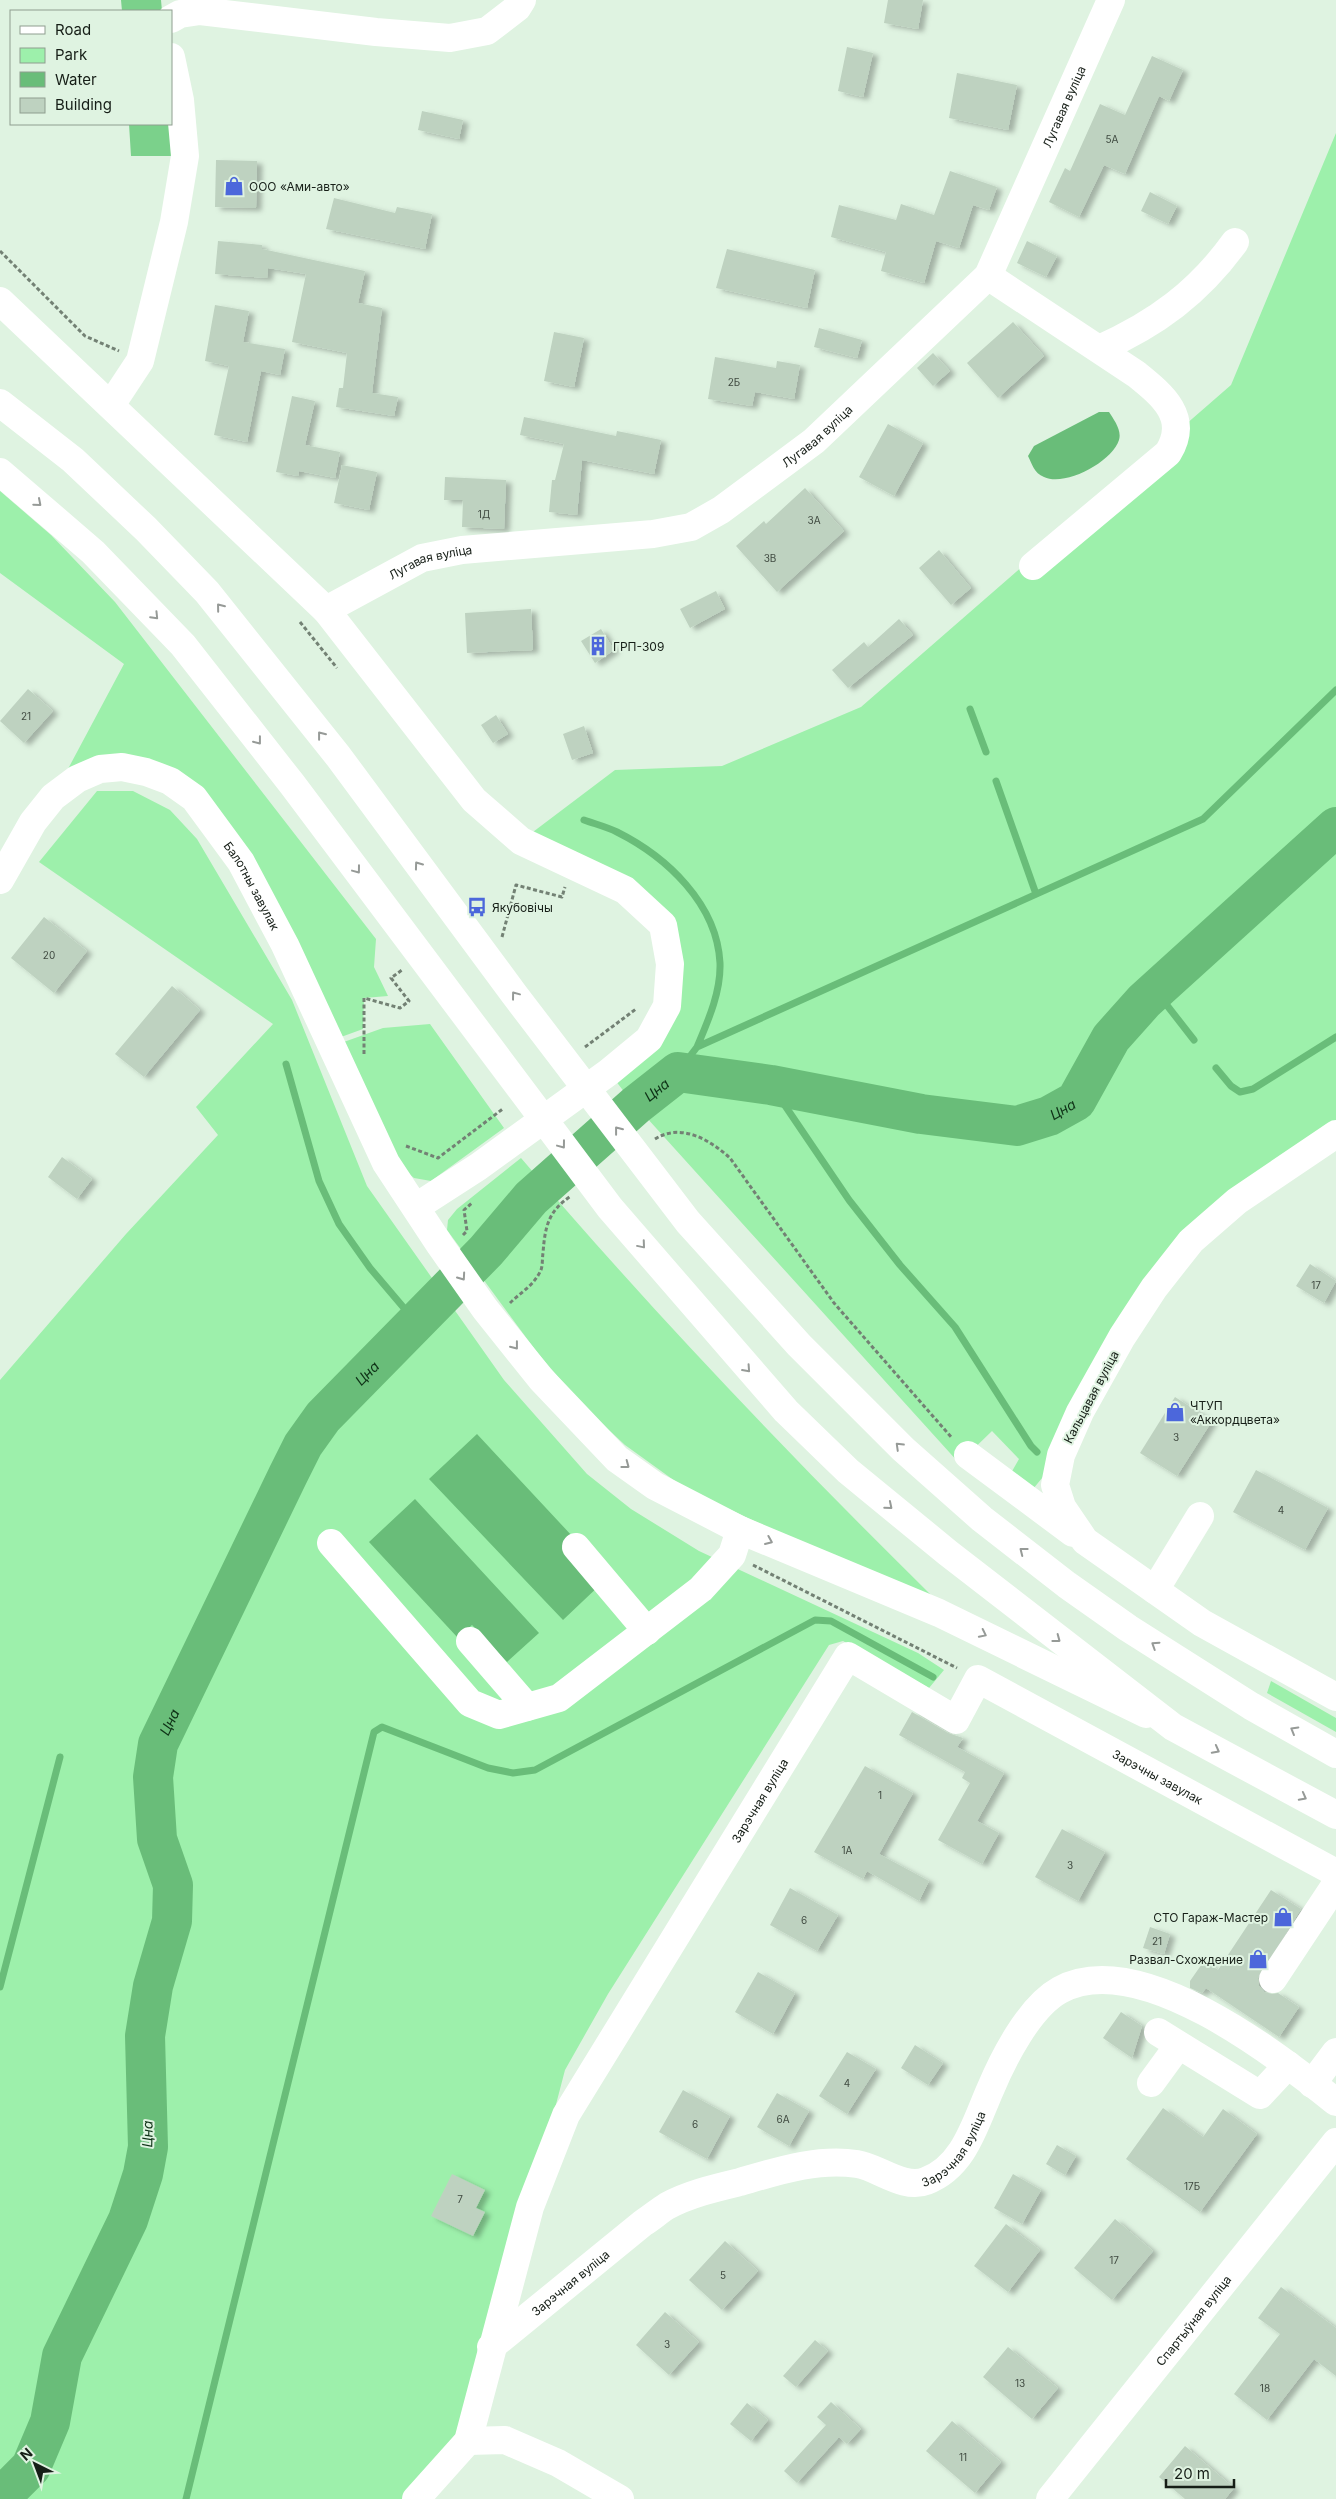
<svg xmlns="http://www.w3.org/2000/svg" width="1336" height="2499" viewBox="0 0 1336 2499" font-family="Inter,sans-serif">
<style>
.green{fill:#9df0ab}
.forest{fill:#7bd18b}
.water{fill:#69bd79}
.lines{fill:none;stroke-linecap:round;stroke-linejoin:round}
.stream{stroke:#69bd79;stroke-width:7}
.river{stroke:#69bd79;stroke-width:40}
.building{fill:#bed2c0;filter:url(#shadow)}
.path{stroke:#738174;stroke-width:3;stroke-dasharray:4 2.5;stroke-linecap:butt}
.minor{stroke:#fff;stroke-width:28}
.major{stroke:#fff;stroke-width:28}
.highway{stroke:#fff;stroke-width:28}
.oneway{stroke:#969a97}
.labels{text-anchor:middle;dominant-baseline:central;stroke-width:4;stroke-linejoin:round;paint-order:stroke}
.number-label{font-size:10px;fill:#404b41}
.street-label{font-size:12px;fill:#161e17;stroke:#dff3e1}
.poi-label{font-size:12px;fill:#161e17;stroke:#dff3e1;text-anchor:start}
.water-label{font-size:14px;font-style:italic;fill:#0e3116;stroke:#dff3e1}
</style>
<defs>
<filter id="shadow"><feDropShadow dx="5.5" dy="3" stdDeviation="2.5" flood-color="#0004"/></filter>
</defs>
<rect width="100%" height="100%" fill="#dff3e1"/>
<path class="green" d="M1336,133V1134L1191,1241L1061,1455L1033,1489L1011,1473L1019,1459L992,1431L959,1463L628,1097L609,1072L667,1006L663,925L521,841L615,770L722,766L861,707L1231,385Z
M0,491L51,535L115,602L376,939L374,967L388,996L364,998L363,1029L330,1041L212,821L122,767L53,797L124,664L0,573Z
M97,791H133L170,810L197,839L292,1000L367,1186L504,1380L587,1474L631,1509L699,1551L918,1653L944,1670L929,1688L843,1641L829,1645L608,1994L565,2070L468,2441L416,2499H0V1380L126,1234L218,1135L196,1107L273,1024L39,862Z
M430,1024L504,1128L431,1181L414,1178L397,1164L341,1043L383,1028Z
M521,1158C651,1310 789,1455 931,1595L923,1600L686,1489L625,1445L582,1405L536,1351L447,1230L448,1220L457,1209Z
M1271,1681L1336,1718V1732L1267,1693Z"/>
<path class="forest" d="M121,0H161L162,11H122Z
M129,124H171L185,156H131Z"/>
<path class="water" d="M1099,412H1109C1114,420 1122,430 1119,440C1112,462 1065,487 1044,477C1034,473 1032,464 1028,456L1034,446Z
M477,1434L573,1537L602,1583L563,1620L429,1479Z
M415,1499L539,1633L507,1662L472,1625L458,1638L369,1542Z"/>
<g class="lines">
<path class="stream" d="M970,709L986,752
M996,781L1036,894
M584,820C595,824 607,827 617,832C667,857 717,904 720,963C721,992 708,1021 697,1047
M1155,990L1194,1040
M286,1064L319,1181L339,1224L370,1268L415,1321
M1216,1068L1231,1086L1240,1092L1253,1089L1336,1037
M678,1072L697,1047L1203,819L1336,690
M771,1085L849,1200L900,1265L955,1327L1031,1446L1037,1452
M0,1987L60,1757
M186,2499L374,1732L382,1727L488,1768L513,1773L535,1770L815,1620L831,1621L933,1677"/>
<path class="river" id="s1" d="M0,2493L13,2485L31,2467L50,2422L62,2356L128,2220L143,2174L148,2147L145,2036L153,1986L172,1921L173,1885L157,1839L153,1777L158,1744L288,1475L303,1445L323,1417L486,1251L531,1198L636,1105L678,1072L771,1085L921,1114L1017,1126L1049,1116L1076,1101L1111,1038L1144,1001L1336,827"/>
</g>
<path class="building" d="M888,0H923L918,29L884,23Z
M847,47L873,53L863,97L838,91Z
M1152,56L1183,70L1169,101L1159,96L1125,174L1104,165L1079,217L1049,202L1065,168L1070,171L1100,104L1125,115Z
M957,73L1017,85L1008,130L949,118Z
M422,111L463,120L459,139L418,130Z
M216,160L257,161L256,208L215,207Z
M950,171L997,187L989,210L973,205L959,248L936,241L924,283L881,271L886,252L831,237L839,205L896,220L901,204L934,215Z
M1150,192L1177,206L1168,224L1141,211Z
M334,198L395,213L397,207L432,214L425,249L326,229Z
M218,241L262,245V249L365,271L358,303L382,308L372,393L398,397L394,416L336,407L339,388H343L347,353L292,342L306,274L268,268L267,278L215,274Z
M1027,241L1057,256L1046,277L1017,263Z
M727,249L815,270L807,308L716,288Z
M215,305L249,311L243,342L285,349L280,375L261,371L247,442L214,435L229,366L205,361Z
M1013,322L1044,356L998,398L967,363Z
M819,328L862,340L857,358L814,347Z
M554,332L584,338L574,387L544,381Z
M933,353L950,371L933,386L917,368Z
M715,357L776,368L777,361L800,365L794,399L755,392L752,406L708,399Z
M292,396L315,401L305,445L340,452L335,478L299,471L298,476L276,472Z
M524,417L616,436L617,431L661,440L654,474L582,460L577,515L549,512L552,480H555L564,444L520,435Z
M888,424L923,443L894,496L859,477Z
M342,465L377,472L369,510L334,503Z
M445,477L506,480L504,529L462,527L463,500H444Z
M805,488L844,531L777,592L736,546L764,521L766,524Z
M939,550L971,588L951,605L919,568Z
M716,591L725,609L690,628L680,609Z
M531,609L533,650L467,653L465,613Z
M899,619L913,635L848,688L832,670L864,642L868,647Z
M601,629L614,650L595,663L581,641Z
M28,689L53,711L24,743L0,721Z
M496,715L508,734L493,743L481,725Z
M584,726L593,753L572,760L563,734Z
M44,917L87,951L54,993L11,958Z
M172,986L200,1010L144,1077L115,1054Z
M62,1157L92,1179L77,1199L48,1177Z
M1310,1264L1336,1281L1324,1303L1296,1286Z
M1175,1397L1212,1421L1177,1476L1140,1453Z
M1256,1470L1328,1508L1305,1550L1233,1512Z
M912,1712L948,1733L963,1738L957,1747L1004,1773L977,1821L999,1833L982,1864L938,1840L970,1783L962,1778L965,1772L899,1735Z
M865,1766L913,1793L879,1854L929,1881L919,1901L867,1871L863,1879L814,1852Z
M1062,1829L1105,1852L1078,1901L1035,1877Z
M790,1888L838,1915L817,1951L770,1925Z
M1271,1890L1301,1909L1258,1978L1259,1986L1264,1992L1272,1994L1278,1993L1299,2007L1279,2037L1206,1988L1202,1993L1190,1988V1981L1204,1961L1218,1970Z
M1150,1927L1170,1934L1164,1954L1143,1948Z
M758,1972L795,1993L773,2034L735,2012Z
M1121,2012L1142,2026L1132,2058L1103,2038Z
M915,2045L943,2063L928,2085L901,2068Z
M847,2052L876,2069L847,2114L819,2096Z
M683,2090L730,2116L707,2159L659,2132Z
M777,2093L809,2111L789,2146L757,2127Z
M1163,2108L1203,2137L1223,2109L1257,2134L1200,2212L1126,2159Z
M1057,2145L1076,2156L1065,2175L1046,2164Z
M452,2174L485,2190L476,2208L485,2212L473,2236L431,2216Z
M1013,2174L1041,2190L1022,2224L994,2208Z
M1115,2219L1153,2251L1112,2300L1074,2268Z
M1006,2224L1040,2250L1008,2292L974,2266Z
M725,2241L758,2271L722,2310L689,2280Z
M1281,2287L1336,2328V2376L1314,2359L1267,2420L1234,2394L1280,2334L1258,2318Z
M665,2312L699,2342L669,2375L636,2345Z
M815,2340L828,2351L796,2387L783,2376Z
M1008,2347L1058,2388L1032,2419L983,2377Z
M831,2402L861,2429L847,2444L839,2437L797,2483L784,2471L826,2425L817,2417Z
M747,2403L768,2420L751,2441L730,2424Z
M952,2421L1001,2462L975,2493L926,2451Z
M1185,2446L1234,2488L1225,2499H1185L1159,2477Z"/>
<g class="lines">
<path class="path" d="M0,251L85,336L119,351
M300,622L337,668
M502,937L516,885L562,897L565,887
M585,1047L636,1009
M364,1054V998L400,1008L409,1001L391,978L402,970
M655,1139C682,1122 711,1141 730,1158L834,1303L952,1438
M406,1146L438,1158L504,1108
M463,1235L467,1231L464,1210L473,1202
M510,1303C520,1293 533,1286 540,1272C543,1267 542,1259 543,1253C545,1227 548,1211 571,1196
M753,1565L957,1668"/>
<g class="minor">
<path d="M171,19L180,14L200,11L376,32L450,38L487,31L517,8L522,0"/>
<path d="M988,276L1136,374C1162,395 1190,417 1168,453L1033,566"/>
<path d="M1099,349C1156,324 1199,292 1235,242"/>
<path d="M111,405L140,361L174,222L185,156L180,100L171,57"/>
<path id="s2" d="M326,610L422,558L462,550L653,534L691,527L721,510L814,441L988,276L1111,0"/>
<path d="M1336,1134L1237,1201L1191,1241L1154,1288L1122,1337L1080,1412L1061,1455L1055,1485L1062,1507L1085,1541L1202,1623L1336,1697"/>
<path d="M968,1455L1073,1533"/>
<path d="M331,1543L470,1703L499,1715L559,1698L701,1589L732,1555L740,1530"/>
<path d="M576,1547L647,1631"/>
<path d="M1155,1590L1200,1516"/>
<path d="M470,1641L527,1707"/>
<path d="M1273,1979L1336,1884"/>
<path d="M1158,2032L1260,2095L1288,2065"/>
<path d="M1151,2083L1178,2046"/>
<path d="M1312,2084L1336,2052"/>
<path id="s3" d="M491,2347L643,2223C651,2218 659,2211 667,2206C689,2194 715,2188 740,2182C778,2171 817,2158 857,2164C878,2167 904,2190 926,2181C964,2167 975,2124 990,2090C1003,2059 1029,2007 1060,1990C1139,1947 1277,2055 1336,2102"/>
<path d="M468,2441L505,2440L558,2463L620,2499"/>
<path id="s4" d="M416,2499L468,2441L530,2207L566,2115L848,1656L956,1720L978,1679L1336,1873"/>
<path id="s5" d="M1050,2499L1336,2142"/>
</g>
<g class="major">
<path d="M0,301L326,610L474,800L521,841L625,890L663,925L670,964L667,1006L649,1039L609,1072L478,1167L416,1207"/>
<path id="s6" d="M0,880L33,822L53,797L77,779L100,769L122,767L146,772L170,781L194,798L241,862L285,945L386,1163L440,1245L485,1309L541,1379L617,1459L655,1486L740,1530L939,1613L1146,1714"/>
</g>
<path class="highway" d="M0,403L73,460L146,529L207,592L338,756L514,994L688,1222L799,1345L903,1449L982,1519L1067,1585L1128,1628L1251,1706L1336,1754
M0,472L93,552L183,645L292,784L610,1208L786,1411L848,1471L948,1553L1173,1727L1336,1815"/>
</g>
<defs><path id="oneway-chevron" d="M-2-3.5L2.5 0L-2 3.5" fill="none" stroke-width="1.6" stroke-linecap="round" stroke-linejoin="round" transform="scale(1.25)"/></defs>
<g class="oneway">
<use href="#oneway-chevron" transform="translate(38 503) rotate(41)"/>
<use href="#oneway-chevron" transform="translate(220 607) rotate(-129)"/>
<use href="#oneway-chevron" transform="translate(155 616) rotate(46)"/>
<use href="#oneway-chevron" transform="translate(321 735) rotate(-128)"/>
<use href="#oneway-chevron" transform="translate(258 741) rotate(52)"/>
<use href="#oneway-chevron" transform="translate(418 865) rotate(-126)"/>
<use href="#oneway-chevron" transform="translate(357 870) rotate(53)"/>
<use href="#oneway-chevron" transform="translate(515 995) rotate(-127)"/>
<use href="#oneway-chevron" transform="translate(618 1130) rotate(-128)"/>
<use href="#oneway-chevron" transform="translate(562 1145) rotate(53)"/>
<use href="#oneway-chevron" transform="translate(642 1245) rotate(50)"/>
<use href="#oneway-chevron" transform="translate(462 1277) rotate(55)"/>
<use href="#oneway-chevron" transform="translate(515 1346) rotate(52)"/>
<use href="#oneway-chevron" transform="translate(747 1369) rotate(48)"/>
<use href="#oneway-chevron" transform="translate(899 1446) rotate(-136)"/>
<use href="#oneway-chevron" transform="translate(626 1465) rotate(37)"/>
<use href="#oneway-chevron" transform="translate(889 1506) rotate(40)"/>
<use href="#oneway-chevron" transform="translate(769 1541) rotate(23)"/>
<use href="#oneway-chevron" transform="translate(1023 1551) rotate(-142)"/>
<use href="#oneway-chevron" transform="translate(983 1634) rotate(26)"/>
<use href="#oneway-chevron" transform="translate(1057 1639) rotate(37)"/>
<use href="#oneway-chevron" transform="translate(1155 1645) rotate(-147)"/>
<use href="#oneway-chevron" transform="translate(1294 1730) rotate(-150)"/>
<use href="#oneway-chevron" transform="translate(1216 1750) rotate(28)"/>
<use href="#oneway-chevron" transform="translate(1303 1797) rotate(28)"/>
</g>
<defs>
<symbol id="shop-bare" viewBox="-9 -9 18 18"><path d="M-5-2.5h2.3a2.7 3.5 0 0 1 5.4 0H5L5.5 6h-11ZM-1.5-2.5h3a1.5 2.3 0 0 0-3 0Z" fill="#4c67db" stroke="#dff3e1" stroke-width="2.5" paint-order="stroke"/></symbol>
<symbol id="building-bare" viewBox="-9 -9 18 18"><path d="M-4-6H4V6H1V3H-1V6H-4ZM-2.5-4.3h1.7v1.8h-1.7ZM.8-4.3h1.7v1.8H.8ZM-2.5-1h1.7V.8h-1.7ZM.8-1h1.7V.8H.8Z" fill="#4c67db" stroke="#dff3e1" stroke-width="2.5" paint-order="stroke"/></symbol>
<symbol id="bus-bare" viewBox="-9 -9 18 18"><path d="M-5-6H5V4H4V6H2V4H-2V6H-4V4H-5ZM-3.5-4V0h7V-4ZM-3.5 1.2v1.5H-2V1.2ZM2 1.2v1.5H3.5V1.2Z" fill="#4c67db" stroke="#dff3e1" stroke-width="2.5" paint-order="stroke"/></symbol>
</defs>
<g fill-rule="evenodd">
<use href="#shop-bare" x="220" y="172" width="28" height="28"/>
<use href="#building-bare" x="584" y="632" width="28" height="28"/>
<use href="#bus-bare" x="463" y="893" width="28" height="28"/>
<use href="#shop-bare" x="1161" y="1398" width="28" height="28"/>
<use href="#shop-bare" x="1269" y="1903" width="28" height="28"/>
<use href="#shop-bare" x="1244" y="1945" width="28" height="28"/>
</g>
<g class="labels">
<g class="number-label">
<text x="1112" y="139">5А</text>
<text x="734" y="382">2Б</text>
<text x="484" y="514">1Д</text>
<text x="814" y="520">3А</text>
<text x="770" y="558">3В</text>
<text x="26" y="716">21</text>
<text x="49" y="955">20</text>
<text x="1316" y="1285">17</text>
<text x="1176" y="1437">3</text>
<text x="1281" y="1510">4</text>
<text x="880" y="1795">1</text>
<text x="847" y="1850">1А</text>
<text x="1070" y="1865">3</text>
<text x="804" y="1920">6</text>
<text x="1157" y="1941">21</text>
<text x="847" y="2083">4</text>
<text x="783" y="2119">6A</text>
<text x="695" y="2124">6</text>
<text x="1192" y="2186">17Б</text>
<text x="460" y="2199">7</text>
<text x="1114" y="2260">17</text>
<text x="723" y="2275">5</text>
<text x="667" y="2344">3</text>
<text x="1020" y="2383">13</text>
<text x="1265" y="2388">18</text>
<text x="963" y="2457">11</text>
</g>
<g class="street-label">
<text stroke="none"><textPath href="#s2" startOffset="956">Лугавая вуліца</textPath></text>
<text stroke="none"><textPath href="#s2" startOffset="536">Лугавая вуліца</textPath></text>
<text stroke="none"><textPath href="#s2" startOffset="116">Лугавая вуліца</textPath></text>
<text stroke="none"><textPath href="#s6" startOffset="361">Балотны завулак</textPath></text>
<text transform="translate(1091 1397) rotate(-62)">Кальцавая вуліца</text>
<text stroke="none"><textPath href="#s4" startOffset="1334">Зарэчны завулак</textPath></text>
<text stroke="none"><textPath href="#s4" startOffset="788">Зарэчная вуліца</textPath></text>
<text stroke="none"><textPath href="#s3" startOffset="538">Зарэчная вуліца</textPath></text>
<text stroke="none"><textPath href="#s3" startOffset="102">Зарэчная вуліца</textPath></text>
<text stroke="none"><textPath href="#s5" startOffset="229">Спартыўная вуліца</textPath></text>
</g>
<g class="poi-label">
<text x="249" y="186">ООО «Ами-авто»</text>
<text x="613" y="646">ГРП-309</text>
<text x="492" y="907">Якубовічы</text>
<text x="1190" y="1405">ЧТУП<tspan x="1190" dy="14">«Аккордцвета»</tspan></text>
<text x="1268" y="1917" text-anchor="end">СТО Гараж-Мастер</text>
<text x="1243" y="1959" text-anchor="end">Развал-Схождение</text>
</g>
<g class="water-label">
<text stroke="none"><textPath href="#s1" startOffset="1628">Цна</textPath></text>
<text stroke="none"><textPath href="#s1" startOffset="2048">Цна</textPath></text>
<text stroke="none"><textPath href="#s1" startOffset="1222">Цна</textPath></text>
<text stroke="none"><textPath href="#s1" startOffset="818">Цна</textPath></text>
<text transform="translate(147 2134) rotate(-89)">Цна</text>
</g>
</g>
<rect x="10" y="10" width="162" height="115" fill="#dff3e1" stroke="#8f9e90"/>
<rect x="20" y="26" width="25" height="8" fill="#ffffff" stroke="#8f9e90"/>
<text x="55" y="35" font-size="15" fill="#161e17">Road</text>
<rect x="20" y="48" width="25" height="15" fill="#9df0ab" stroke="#8f9e90"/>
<text x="55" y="60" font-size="15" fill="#161e17">Park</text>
<rect x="20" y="72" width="25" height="15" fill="#69bd79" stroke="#8f9e90"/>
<text x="55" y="85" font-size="15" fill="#161e17">Water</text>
<rect x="20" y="98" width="25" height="15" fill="#bed2c0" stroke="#8f9e90"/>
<text x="55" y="110" font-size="15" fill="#161e17">Building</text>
<g transform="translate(35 2464) rotate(318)" stroke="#dff3e1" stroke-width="4" paint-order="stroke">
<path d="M0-4L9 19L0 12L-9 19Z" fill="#161e17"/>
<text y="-8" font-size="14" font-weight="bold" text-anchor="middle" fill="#161e17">N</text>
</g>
<path d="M1166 2479v8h68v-8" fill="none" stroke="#161e17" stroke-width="2.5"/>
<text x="1174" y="2479" font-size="15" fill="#161e17" stroke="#dff3e1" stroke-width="4" paint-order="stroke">20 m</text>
</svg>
